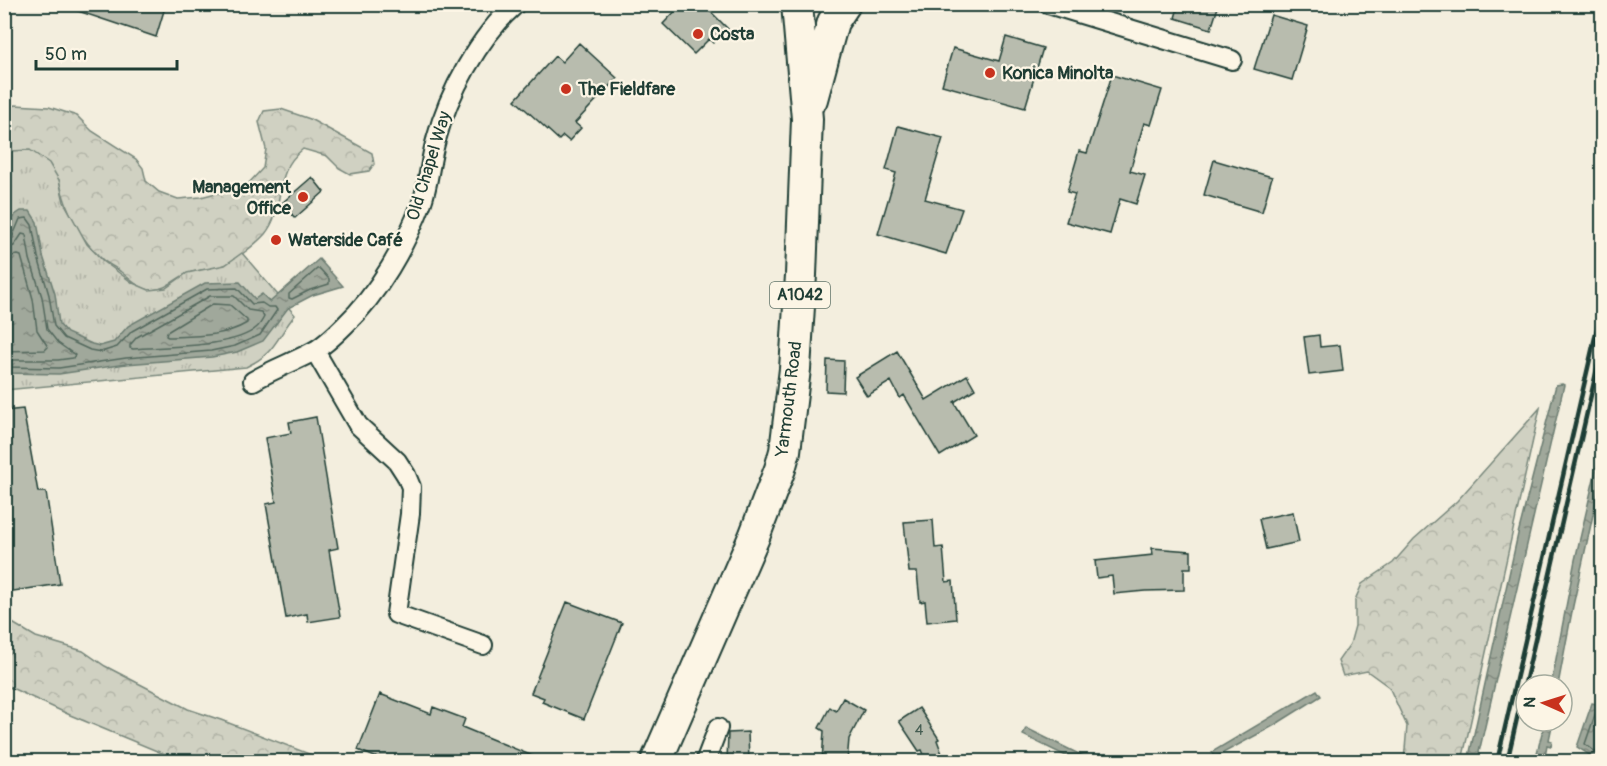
<svg xmlns="http://www.w3.org/2000/svg" width="1607" height="766" viewBox="0 0 1607 766" font-family="Pangolin,sans-serif">
<style>
.forest{fill:url(#forest-crowns);stroke:#78877b;stroke-width:1.5}
.park{fill:url(#park-tufts);stroke:#78877b;stroke-width:1.5}
.water{fill:url(#water-ripples);stroke:#6c7d72;stroke-width:1.5}
.lines{fill:none;stroke-linecap:round;stroke-linejoin:round}
.shore{stroke:#53685d;stroke-width:1.5}
.building{fill:#b8bcae;stroke:#1f3d34;stroke-width:1.5}
.minor-casing{stroke:#1f3d34;stroke-width:22}
.trunk-casing{stroke:#1f3d34;stroke-width:34}
.minor{stroke:#fcf5e5;stroke-width:18}
.trunk{stroke:#fcf5e5;stroke-width:30}
.rail{stroke:#1f3d34;stroke-width:4.5}
.poi-dot{fill:#c8321e;stroke:#fcf5e5;stroke-width:2}
.labels{text-anchor:middle;dominant-baseline:central;stroke-width:4.5;stroke-linejoin:round;paint-order:stroke}
.number-label{font-size:15px;fill:#455d52}
.shield{fill:#fcf5e5;stroke:#617469;stroke-width:1.5}
.shield-label{font-size:16px;font-weight:bold;fill:#1f3d34}
.poi-label{font-size:18px;font-weight:bold;fill:#1f3d34;stroke:#fcf5e5;text-anchor:start}
.street-label{font-size:18px;fill:#1f3d34;stroke:#fcf5e5}
</style>
<defs>
<pattern id="forest-crowns" width="20" height="18" patternUnits="userSpaceOnUse" patternTransform="scale(1.5)"><rect width="20" height="18" fill="#d0d1c2"/><path d="M2 6a3 3 0 1 1 6 0M12 15a3 3 0 1 1 6 0" fill="none" stroke="#b2b4a7"/></pattern>
<pattern id="park-tufts" width="24" height="20" patternUnits="userSpaceOnUse" patternTransform="scale(1.5)"><rect width="24" height="20" fill="#d0d1c2"/><path d="M3 7l-1-3M5 7V3M7 7l1-3M15 17l-1-3M17 17v-4M19 17l1-3" fill="none" stroke="#b2b4a7"/></pattern>
<pattern id="water-ripples" width="26" height="14" patternUnits="userSpaceOnUse" patternTransform="scale(1.5)"><rect width="26" height="14" fill="#a0a89b"/><path d="M2 4q2-2 4 0t4 0M15 11q2-2 4 0t4 0" fill="none" stroke="#828a7f"/></pattern>
</defs>
<rect width="100%" height="100%" fill="#f3eede"/>
<filter id="ink" filterUnits="userSpaceOnUse"><feTurbulence type="fractalNoise" baseFrequency=".0167" numOctaves="2"/><feDisplacementMap in="SourceGraphic" scale="12" xChannelSelector="R" yChannelSelector="G"/><feConvolveMatrix kernelMatrix="1 2 1 2 8 2 1 2 1" color-interpolation-filters="sRGB"/></filter>
<g filter="url(#ink)">
<path class="forest" d="M15,105L49,107L77,116L92,131L136,159L143,168L146,181L159,192L178,199L201,197L247,185L263,168L266,149L259,122L264,111L281,109L310,119L372,153L374,164L369,171L350,174L339,168L327,156L303,149C271,174 287,207 265,234C257,243 236,260 225,265C214,270 200,269 189,273C175,278 168,289 152,290C140,290 130,279 121,272C115,267 107,264 102,259C79,238 66,210 59,180L12,151L5,153V108Z
M1540,408L1462,761H1404L1407,726L1389,687L1367,671L1343,676L1338,661L1350,644L1355,626V600L1362,584L1393,563L1414,539L1457,501Z
M4,618L36,637L83,651L105,666L188,709L221,720L327,761H181L70,715L5,685Z"/>
<path class="park" d="M30,150L49,163L59,180L64,202L87,244L103,261L133,283L149,290L166,288L187,273L225,265L242,253L295,315C276,338 275,354 246,367L5,390L4,153L12,151Z"/>
<path class="water" d="M21,211H30L37,222L43,256L55,294L59,324L67,333L92,344L100,346L114,342L128,326L205,283L240,282L255,299L262,294L270,302L319,259L343,286L313,295L288,308L263,341L237,352L212,357L126,364L59,374L5,373V243L15,215Z
M1562,384L1564,385L1477,761H1468L1518,534L1556,385Z
M1602,444V474L1573,606L1558,685H1551L1575,560Z
M1317,690L1321,696L1273,726L1214,758L1212,752Z
M1592,703L1602,705V761H1599L1577,747Z
M1545,721H1553L1549,740L1552,741L1551,746L1547,745L1544,761H1535Z
M1026,728L1093,761H1076L1023,735Z"/>
<g class="lines">
<path class="shore" d="M4,241L12,238L20,219L27,218L32,225L38,257L49,295L54,326L64,338L90,350L101,352L117,347L132,331L207,289L237,288L252,304L262,303L268,307H275L277,310L260,335L235,346L211,351L126,358L59,368L4,367
M4,248L14,246L22,234L26,235L30,259L42,297L47,329L58,343L75,355L73,358L58,360H4
M4,257L18,255L21,256L33,299L37,330L48,347L45,350L4,351
M317,269H320L329,279V284L310,290L292,299L289,298V294Z
M210,296H234L248,310L261,312L264,317C262,321 260,325 256,328C234,348 163,346 133,349L130,348V345L137,337Z
M213,304L230,305L247,320V323C224,337 194,336 168,337L166,336L167,332Z
M1602,762L1600,755L1585,744L1596,712L1602,710"/>
</g>
<path class="building" d="M66,4H166L156,37L66,7Z
M682,4H703L728,29L713,43L709,39L694,54L663,24Z
M1179,4H1219L1211,29L1175,18Z
M1271,15L1308,26L1292,80L1254,69Z
M1006,37L1043,48L1025,108L942,85L953,48L999,61Z
M579,43L617,78L575,123L581,128L569,141L563,136L559,140L515,100L555,56L562,62Z
M1112,75L1162,90L1151,125L1144,123L1130,171L1145,175L1136,204L1120,199L1110,234L1066,222L1075,194L1067,192L1079,151L1087,153Z
M898,126L943,138L925,199L962,209L946,254L878,234L896,173L886,170Z
M1214,160L1272,177L1262,212L1204,195Z
M312,177L324,192L295,218L282,203Z
M1319,335L1320,347L1340,345L1343,371L1309,375L1304,337Z
M897,351L926,400L967,375L975,389L954,402L974,435L940,456L904,395L900,398L891,381L867,396L855,377Z
M827,360L844,361L843,392L826,391Z
M23,409L38,492H46L60,584L7,592L4,573V411Z
M316,417L338,548L329,550L340,617L308,622L307,614L286,618L266,504L276,502L265,438L291,433L289,422Z
M1293,512L1299,542L1266,549L1259,519Z
M933,520L935,548L943,547L946,582L953,581L956,619L927,622L925,601L920,602L917,572H909L904,522Z
M1152,548L1191,551V568H1184V590L1145,591L1114,594L1112,576L1097,578L1095,561L1153,555Z
M567,602L622,623L584,719L542,702L544,698L531,693Z
M380,694L431,714L433,707L465,719L462,727L547,762H387L358,750Z
M843,698L864,710L849,739L847,762H822L824,731L819,728L830,707L836,711Z
M919,708L939,739L937,740L945,762H927L922,750L919,751L899,721Z
M748,732L749,762H727L728,733Z"/>
<g class="lines">
<defs>
<path id="minor" d="M1048,4L1232,60
M315,351L358,425L397,461L406,475L411,487L410,514L396,614L483,645
M253,381C273,369 294,362 314,351C325,345 336,334 345,325C378,294 406,245 422,202C429,183 430,160 436,140C448,94 479,36 516,4
M705,762L718,728"/>
<path id="trunk" d="M812,99L833,22L845,4
M656,762L754,537L780,469L785,451L795,369L801,275L807,119L797,4"/>
</defs>
<use href="#minor" class="minor-casing"/>
<use href="#trunk" class="trunk-casing"/>
<use href="#minor" class="minor"/>
<use href="#trunk" class="trunk"/>
<path class="rail" d="M1497,762L1602,307
M1507,762L1602,347"/>
</g>
</g>
<g class="poi-dot">
<circle cx="698" cy="34" r="6"/>
<circle cx="990" cy="73" r="6"/>
<circle cx="566" cy="89" r="6"/>
<circle cx="303" cy="197" r="6"/>
<circle cx="276" cy="240" r="6"/>
</g>
<g class="labels">
<g class="number-label">
<text x="919" y="730">4</text>
</g>
<rect class="shield" x="770" y="282" width="60" height="26" rx="4.5"/>
<g class="shield-label">
<text x="800" y="295">A1042</text>
</g>
<g class="poi-label">
<text x="710" y="34">Costa</text>
<text x="1002" y="73">Konica Minolta</text>
<text x="578" y="89">The Fieldfare</text>
<text x="291" y="187" text-anchor="end">Management<tspan x="291" dy="21">Office</tspan></text>
<text x="288" y="240">Waterside Café</text>
</g>
<g class="street-label">
<text transform="translate(429 166) rotate(-73)">Old Chapel Way</text>
<text transform="translate(789 399) rotate(-83)">Yarmouth Road</text>
</g>
</g>
<rect width="1607" height="766" fill="none" stroke="#fcf5e5" stroke-width="24"/>
<rect x="12" y="12" width="1583" height="742" fill="none" stroke="#1f3d34" stroke-width="2" filter="url(#ink)"/>
<g transform="translate(1544 703) rotate(273)"><circle r="28" fill="#fcf5e5" stroke="#a4ab9e" stroke-width="1.5"/>
<path d="M0-4.5L10 22L0 15L-10 22Z" fill="#c8321e"/>
<text y="-9" font-size="16" font-weight="bold" text-anchor="middle" fill="#1f3d34">N</text>
</g>
<path d="M36 60v9h141v-9" fill="none" stroke="#1f3d34" stroke-width="3"/>
<text x="45" y="60" font-size="18" fill="#1f3d34" stroke="#fcf5e5" stroke-width="4.5" paint-order="stroke">50 m</text>
</svg>
